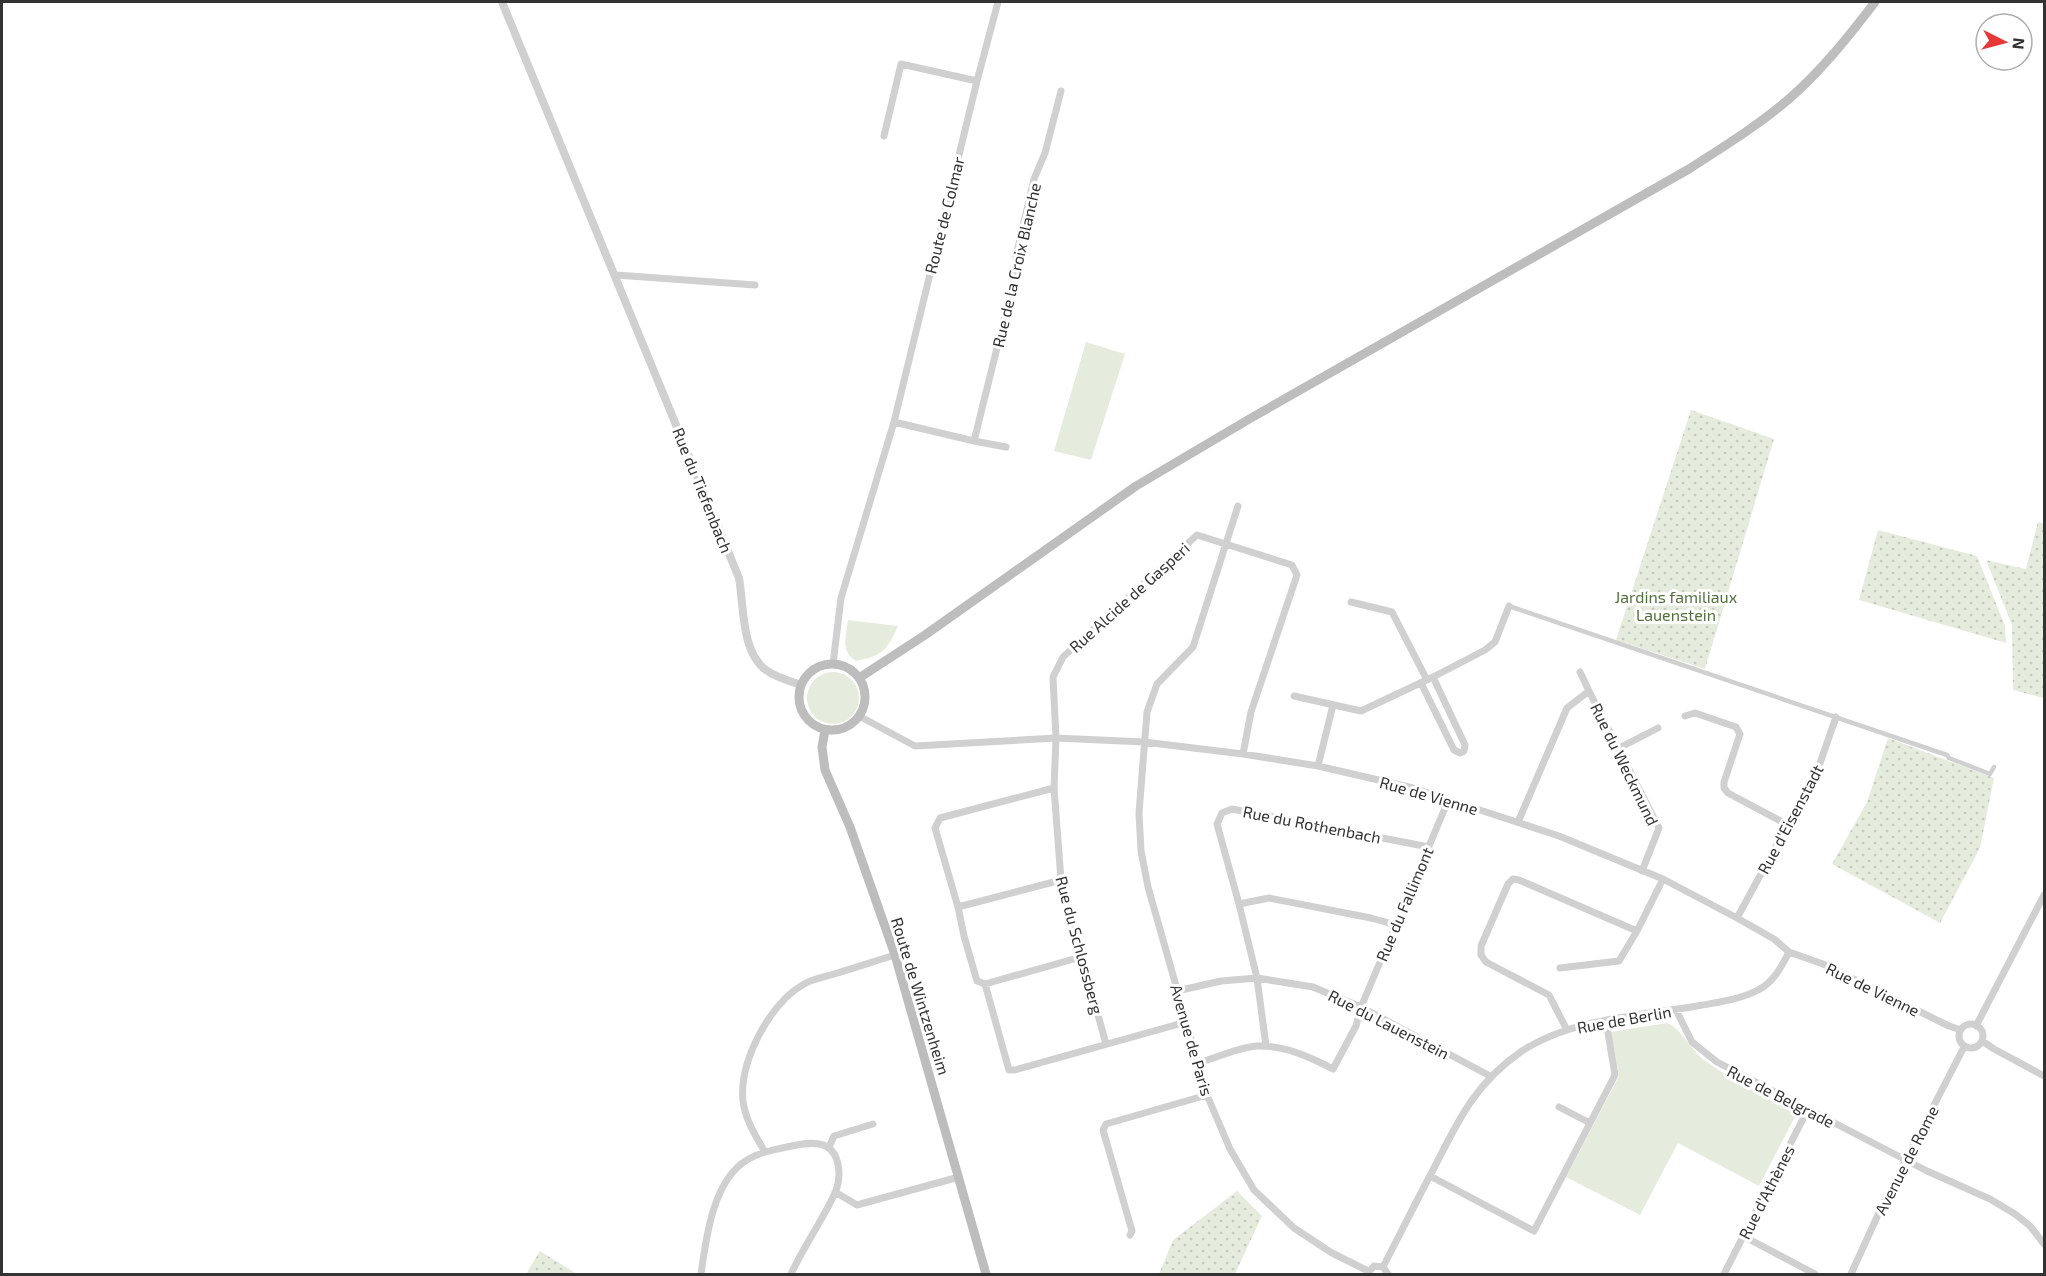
<svg xmlns="http://www.w3.org/2000/svg" width="2046" height="1276" viewBox="0 0 2046 1276" font-family="'Exo 2',sans-serif">
<style>
.grass{fill:#e5ecde}
.park{fill:url(#park-dots)}
.lines{fill:none;stroke-linecap:round;stroke-linejoin:round}
.pedestrian{stroke:#d0d0d0;stroke-width:4.5}
.minor{stroke:#d0d0d0;stroke-width:7}
.tertiary{stroke:#d0d0d0;stroke-width:8}
.secondary{stroke:#bdbdbd;stroke-width:9}
.labels{text-anchor:middle;dominant-baseline:central;stroke-width:6;stroke-linejoin:round;paint-order:stroke}
.street-label{font-size:16px;fill:#333;stroke:#fff}
.park-label{font-size:16px;fill:#52703e;stroke:#fff}
</style>
<defs>
<pattern id="park-dots" width="8" height="8" patternUnits="userSpaceOnUse" patternTransform="scale(1.5)"><rect width="8" height="8" fill="#e5ecde"/><path d="M2 2h.1M6 6h.1" fill="none" stroke="#c5cbbf" stroke-width="1.8" stroke-linecap="round"/></pattern>
</defs>
<rect width="100%" height="100%" fill="#fff"/>
<path class="grass" d="M1086,342L1125,354L1091,460L1054,451Z
M848,620L898,626C887,650 883,656 856,661C840,651 846,637 848,620Z
M807 698a26 26 0 1 1 52 0a26 26 0 1 1-52 0Z
M1667,1023C1679,1026 1691,1050 1703,1059C1728,1079 1769,1096 1798,1111L1759,1186L1678,1143L1640,1215L1566,1177L1619,1076L1611,1032Z"/>
<path class="park" d="M1691,410L1774,439L1705,669L1616,640Z
M2038,522L2044,524V698L2013,690L2012,625L1986,560L2026,569Z
M1878,530L1977,556L2005,626L2006,643L1859,600Z
M1888,738L1994,778L1980,848L1940,923L1832,864L1867,802Z
M1237,1191L1262,1216L1235,1274H1159L1173,1240Z
M540,1251L577,1274H526Z"/>
<g class="lines">
<path class="pedestrian" d="M1509,606L1947,755L1949,758L1990,774L1994,767"/>
<path class="minor" d="M884,136L901,64L977,81
M616,275L755,285
M894,422L974,441L1016,271V256L1034,179L1045,153L1061,91
M974,441L1006,447
M1238,506L1193,647L1157,684L1147,712L1139,813L1141,851L1148,887L1207,1095L1230,1149L1254,1190L1294,1228L1332,1253L1368,1271
M1351,602L1392,612L1427,680
M833,664L841,598L894,422L977,81L998,2
M1580,672L1589,691
M1421,683L1454,750L1460,753L1464,751L1465,745L1433,677
M1294,696L1361,711L1433,677L1485,650L1495,642L1509,606
M859,716L915,746L1056,738L1144,742L1243,754L1318,766L1413,788L1559,836L1663,879L1737,918L1774,939L1789,952L1823,964L1949,1026L1961,1030
M1685,716L1695,713L1736,727L1740,734L1724,782V788L1728,793L1788,825
M1619,748L1658,728
M1318,766L1333,705
M1054,788L940,818L935,828L958,907L964,936L977,981L985,984L1009,1070H1015L1186,1022
M1518,822L1567,708L1589,691L1659,828L1642,871
M1239,904L1269,898L1371,918L1396,925
M958,907L1061,880
M1737,918L1818,769L1836,717
M1560,968L1619,961L1637,931
M985,984L1081,957
M1177,991L1221,981L1257,978L1313,987L1361,1007L1490,1076
M1676,1010L1692,1042L1717,1062L1927,1171L1990,1199L2015,1214L2030,1226L2044,1244
M1959 1036a12 12 0 1 1 24 0a12 12 0 1 1-24 0Z
M1976,1026L2044,895
M1567,1030L1549,995L1486,962L1481,955V946L1508,884L1513,879L1519,880L1637,931L1663,879
M1982,1041L1994,1049L2044,1076
M1106,1044L1061,880L1054,788L1056,738L1053,677L1063,657L1197,535L1292,565L1297,575L1251,712L1243,754
M1266,1046L1257,978L1239,904L1217,824L1222,813L1232,809L1429,847
M1198,1063C1216,1058 1239,1047 1257,1046C1284,1045 1310,1057 1333,1069L1356,1026L1361,1007L1448,801
M1559,1107L1590,1123
M829,1147L834,1136L873,1124
M765,1152C779,1149 805,1141 819,1144C841,1148 842,1176 835,1193C822,1221 804,1246 791,1274
M1430,1176L1534,1231L1615,1075L1606,1021
M835,1192L857,1205L959,1177
M1130,1235L1132,1231L1103,1130L1106,1124L1207,1095
M1743,1236L1815,1274
M1383,1267C1400,1234 1416,1202 1433,1170C1458,1121 1475,1083 1522,1051C1573,1018 1639,1016 1697,1006C1718,1002 1739,1000 1758,990C1773,983 1782,966 1789,952
M1383,1267L1388,1274
M701,1274C706,1238 713,1180 747,1160C753,1156 759,1154 765,1152C756,1137 745,1119 743,1101C739,1062 769,1004 804,984C812,979 824,977 834,974C855,968 875,961 895,955
M1367,1274L1374,1266L1383,1267
M1724,1274L1808,1109
M1851,1274L1882,1206L1964,1047"/>
<path class="tertiary" d="M502,2L739,578C744,606 741,652 766,670C777,678 790,681 801,685"/>
<path class="secondary" d="M799 697a33 33 0 1 1 66 0a33 33 0 1 1-66 0Z
M859,678L925,635L1136,486L1251,418L1689,169C1723,147 1759,125 1790,98C1822,70 1849,36 1875,2
M825,730L822,747L825,770L850,827L895,955L986,1274"/>
</g>
<g class="labels">
<g class="street-label">
<text transform="translate(944 215) rotate(-76)">Route de Colmar</text>
<text transform="translate(1016 265) rotate(-77)">Rue de la Croix Blanche</text>
<text transform="translate(703 490) rotate(68)">Rue du Tiefenbach</text>
<text transform="translate(1129 597) rotate(-42)">Rue Alcide de Gasperi</text>
<text transform="translate(1625 764) rotate(64)">Rue du Weckmund</text>
<text transform="translate(1429 795) rotate(16)">Rue de Vienne</text>
<text transform="translate(1790 819) rotate(-62)">Rue d'Eisenstadt</text>
<text transform="translate(1312 824) rotate(11)">Rue du Rothenbach</text>
<text transform="translate(1404 904) rotate(-67)">Rue du Fallimont</text>
<text transform="translate(1080 945) rotate(75)">Rue du Schlossberg</text>
<text transform="translate(1873 989) rotate(26)">Rue de Vienne</text>
<text transform="translate(921 996) rotate(73)">Route de Wintzenheim</text>
<text transform="translate(1624 1019) rotate(-10)">Rue de Berlin</text>
<text transform="translate(1389 1024) rotate(27)">Rue du Lauenstein</text>
<text transform="translate(1192 1040) rotate(74)">Avenue de Paris</text>
<text transform="translate(1781 1096) rotate(27)">Rue de Belgrade</text>
<text transform="translate(1906 1160) rotate(-63)">Avenue de Rome</text>
<text transform="translate(1766 1192) rotate(-63)">Rue d'Athènes</text>
</g>
<g class="park-label">
<text x="1676" y="596">Jardins familiaux<tspan x="1676" dy="18">Lauenstein</tspan></text>
</g>
</g>
<rect width="2046" height="1276" fill="none" stroke="#333333" stroke-width="6"/>
<g transform="translate(2004 42) rotate(96)"><circle r="28" fill="#ffffff" stroke="#adadad" stroke-width="1.5"/>
<path d="M0-4.5L10 22L0 15L-10 22Z" fill="#e83737"/>
<text y="-9" font-size="16" font-weight="bold" text-anchor="middle" fill="#333333">N</text>
</g>
</svg>
